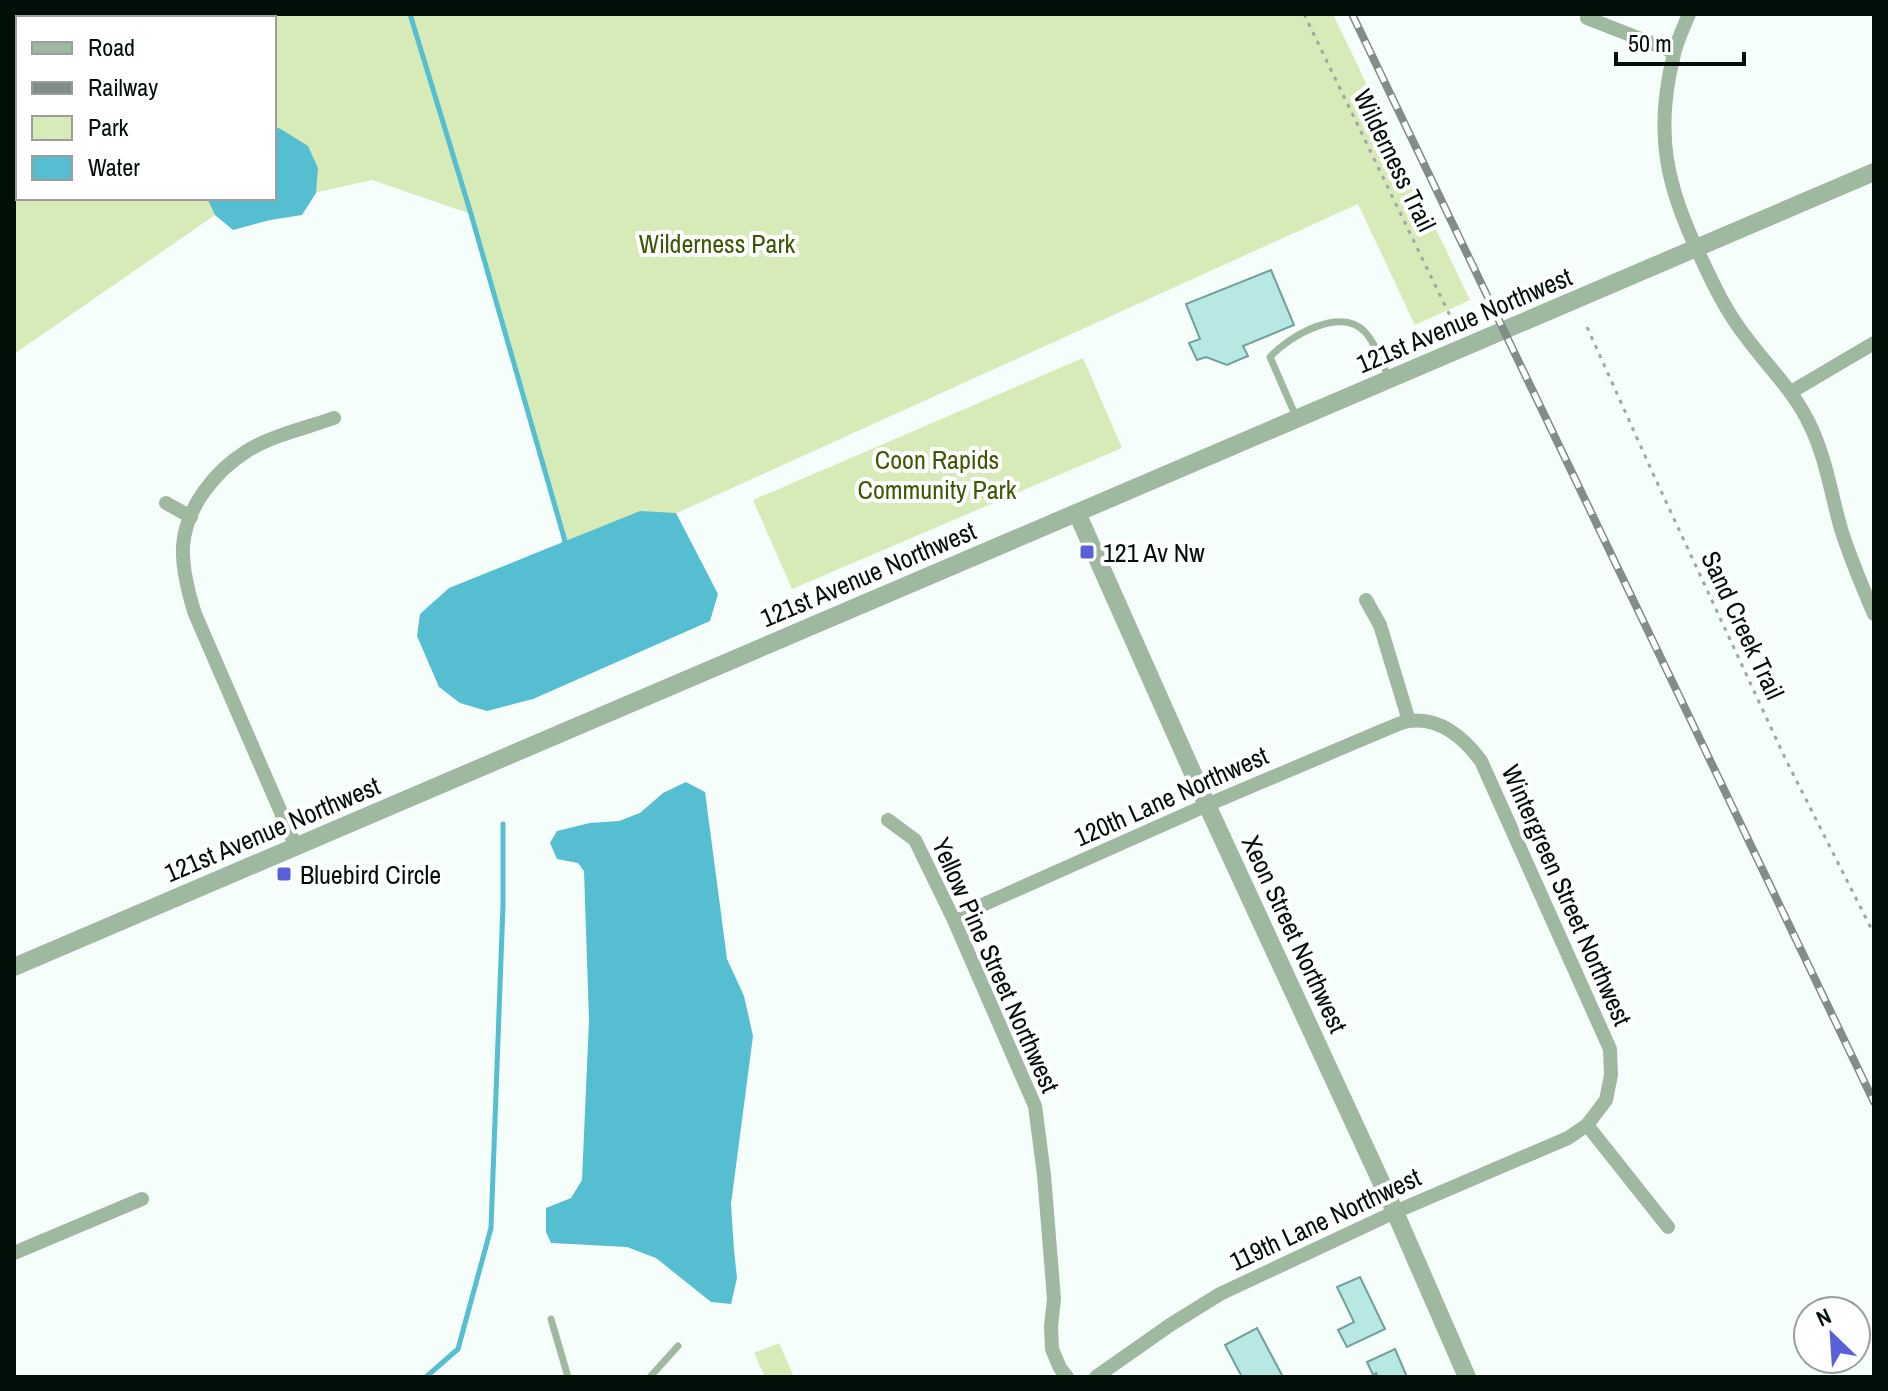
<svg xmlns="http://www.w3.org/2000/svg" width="1888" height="1391" viewBox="0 0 1888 1391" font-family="'Archivo Narrow',sans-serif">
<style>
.green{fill:#d7ebb8;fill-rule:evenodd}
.water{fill:#56bed1}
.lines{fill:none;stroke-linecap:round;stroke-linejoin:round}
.stream{stroke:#56bed1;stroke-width:5}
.building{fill:#b8e8e4;stroke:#72a09c;stroke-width:2}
.path{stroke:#9ea9a4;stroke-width:3;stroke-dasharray:4 6;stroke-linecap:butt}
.service{stroke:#9fb9a0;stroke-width:7}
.minor{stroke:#9fb9a0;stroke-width:14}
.tertiary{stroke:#9fb9a0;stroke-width:18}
.rail-casing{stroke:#828d88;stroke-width:8}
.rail{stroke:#fff;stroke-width:5;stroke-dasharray:15;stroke-linecap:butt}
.poi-dot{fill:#5861d8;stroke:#fff;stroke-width:3}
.labels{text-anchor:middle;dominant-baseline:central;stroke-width:8;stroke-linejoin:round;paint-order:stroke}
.street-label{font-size:26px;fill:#020f09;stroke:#fff}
.park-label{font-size:26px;fill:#405604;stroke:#fff}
.poi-label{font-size:26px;fill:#020f09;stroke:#fff;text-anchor:start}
</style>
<rect width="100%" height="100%" fill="#f5fefa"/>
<path class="green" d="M14,14H1333L1470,300L1415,325L1358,204L677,513L565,541L471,214L372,180L215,215L14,354ZM18,18H274V198H18Z
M1083,358L1122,448L792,589L753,500Z
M779,1343L794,1377H765L754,1353Z"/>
<path class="water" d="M279,128L308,146L318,168L316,193L302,215L270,220L233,230L215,215L207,198H274V129Z
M640,511L676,513L718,594L710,621L533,699L487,711L460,703L439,687L417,636L420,614L449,588Z
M686,782L705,792L727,959L744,996L753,1036L731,1204L734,1250L737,1278L731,1304L711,1302L656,1258L627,1247L551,1243L546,1232V1208L571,1198L582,1180L589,1020L584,871L578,863L557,859L550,843L557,831L590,823L619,821L640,813L663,793Z"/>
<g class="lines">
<path class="stream" d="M410,14L471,214L565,541L563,546
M426,1377L458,1349L491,1228L503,905V824"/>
</g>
<path class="building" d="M1271,270L1294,325L1243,346L1248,356L1227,365L1206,357L1197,360L1189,343L1200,339L1186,304Z
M1360,1277L1385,1329L1347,1347L1338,1330L1354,1322L1337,1287Z
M1257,1328L1283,1377H1242L1225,1345Z
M1395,1349L1407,1377H1378L1376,1373L1373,1375L1367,1362Z"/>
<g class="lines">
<path class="path" d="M1304,14L1453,322
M1587,327L1655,478L1786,760L1874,934
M1391,349L1486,309L1497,302"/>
<path class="service" d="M1297,419L1270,357C1289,336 1341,306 1365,332C1376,344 1382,363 1389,378
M551,1319L568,1377
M650,1377L678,1346"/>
<path class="minor" d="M1689,14C1684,27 1677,40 1674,54C1654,132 1666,187 1701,258C1714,286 1727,313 1746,337C1767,366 1795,392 1810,425C1826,458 1831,494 1841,529C1850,558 1862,586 1874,614
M1587,18L1674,52
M1791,392L1874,343
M166,503L191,517
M1366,600L1380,625L1409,721
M888,820L915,840L953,918L1035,1106L1044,1175L1054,1299L1051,1326L1052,1349L1060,1368L1067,1377
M296,847L195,614C188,592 182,569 183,546C186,507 215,471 247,451C273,435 306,428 334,418
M953,918L1207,805L1384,730C1392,727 1401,722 1409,721C1440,717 1464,738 1481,761L1610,1049L1611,1075L1606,1100L1587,1125L1668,1227
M14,1253L142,1199
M1096,1377L1170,1325L1220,1294L1395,1212L1568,1138L1587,1125"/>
<path class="tertiary" d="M1077,513L1207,805L1395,1212L1467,1377
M14,967L1874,172"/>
<defs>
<path id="rail" d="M1352,14L1874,1102"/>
</defs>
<use href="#rail" class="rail-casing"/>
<use href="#rail" class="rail"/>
</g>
<g class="poi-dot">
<rect x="1079" y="544" width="16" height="16" rx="4"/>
<rect x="276" y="866" width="16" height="16" rx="4"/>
</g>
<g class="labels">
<g class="street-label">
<text transform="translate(1395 160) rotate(64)">Wilderness Trail</text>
<text transform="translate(1464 320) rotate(-23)">121st Avenue Northwest</text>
<text transform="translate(868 574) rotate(-23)">121st Avenue Northwest</text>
<text transform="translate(1743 625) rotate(65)">Sand Creek Trail</text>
<text transform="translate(1171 796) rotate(-24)">120th Lane Northwest</text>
<text transform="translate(272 829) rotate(-23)">121st Avenue Northwest</text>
<text transform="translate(1567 895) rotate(66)">Wintergreen Street Northwest</text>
<text transform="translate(1295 934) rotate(65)">Xeon Street Northwest</text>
<text transform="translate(996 965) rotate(66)">Yellow Pine Street Northwest</text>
<text transform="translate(1325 1219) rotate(-25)">119th Lane Northwest</text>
</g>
<g class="park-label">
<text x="717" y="243">Wilderness Park</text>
<text x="937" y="459">Coon Rapids<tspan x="937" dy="30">Community Park</tspan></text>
</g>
<g class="poi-label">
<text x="1103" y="552">121 Av Nw</text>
<text x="300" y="874">Bluebird Circle</text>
</g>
</g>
<rect width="1888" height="1391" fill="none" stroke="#020f09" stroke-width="32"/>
<rect x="16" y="16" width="260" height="184" fill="#ffffff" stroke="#9a9f9d" stroke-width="2"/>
<rect x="32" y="42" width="40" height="12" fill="#9fb9a0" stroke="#9a9f9d" stroke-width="2"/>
<text x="88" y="56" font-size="24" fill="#020f09">Road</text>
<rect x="32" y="82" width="40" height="12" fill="#828d88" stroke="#9a9f9d" stroke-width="2"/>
<text x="88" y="96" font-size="24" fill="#020f09">Railway</text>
<rect x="32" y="116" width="40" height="24" fill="#d7ebb8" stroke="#9a9f9d" stroke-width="2"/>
<text x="88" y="136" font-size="24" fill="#020f09">Park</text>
<rect x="32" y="156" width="40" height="24" fill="#56bed1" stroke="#9a9f9d" stroke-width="2"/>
<text x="88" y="176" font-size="24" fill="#020f09">Water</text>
<g transform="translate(1832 1335) rotate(335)"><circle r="38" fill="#ffffff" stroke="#9a9f9d" stroke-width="2"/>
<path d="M0-6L14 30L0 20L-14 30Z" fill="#5861d8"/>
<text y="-12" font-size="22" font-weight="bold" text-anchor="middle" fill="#020f09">N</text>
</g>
<path d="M1616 52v12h128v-12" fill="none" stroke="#020f09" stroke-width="4"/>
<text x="1628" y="52" font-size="24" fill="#020f09" stroke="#ffffff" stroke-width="6" paint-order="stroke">50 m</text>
</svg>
